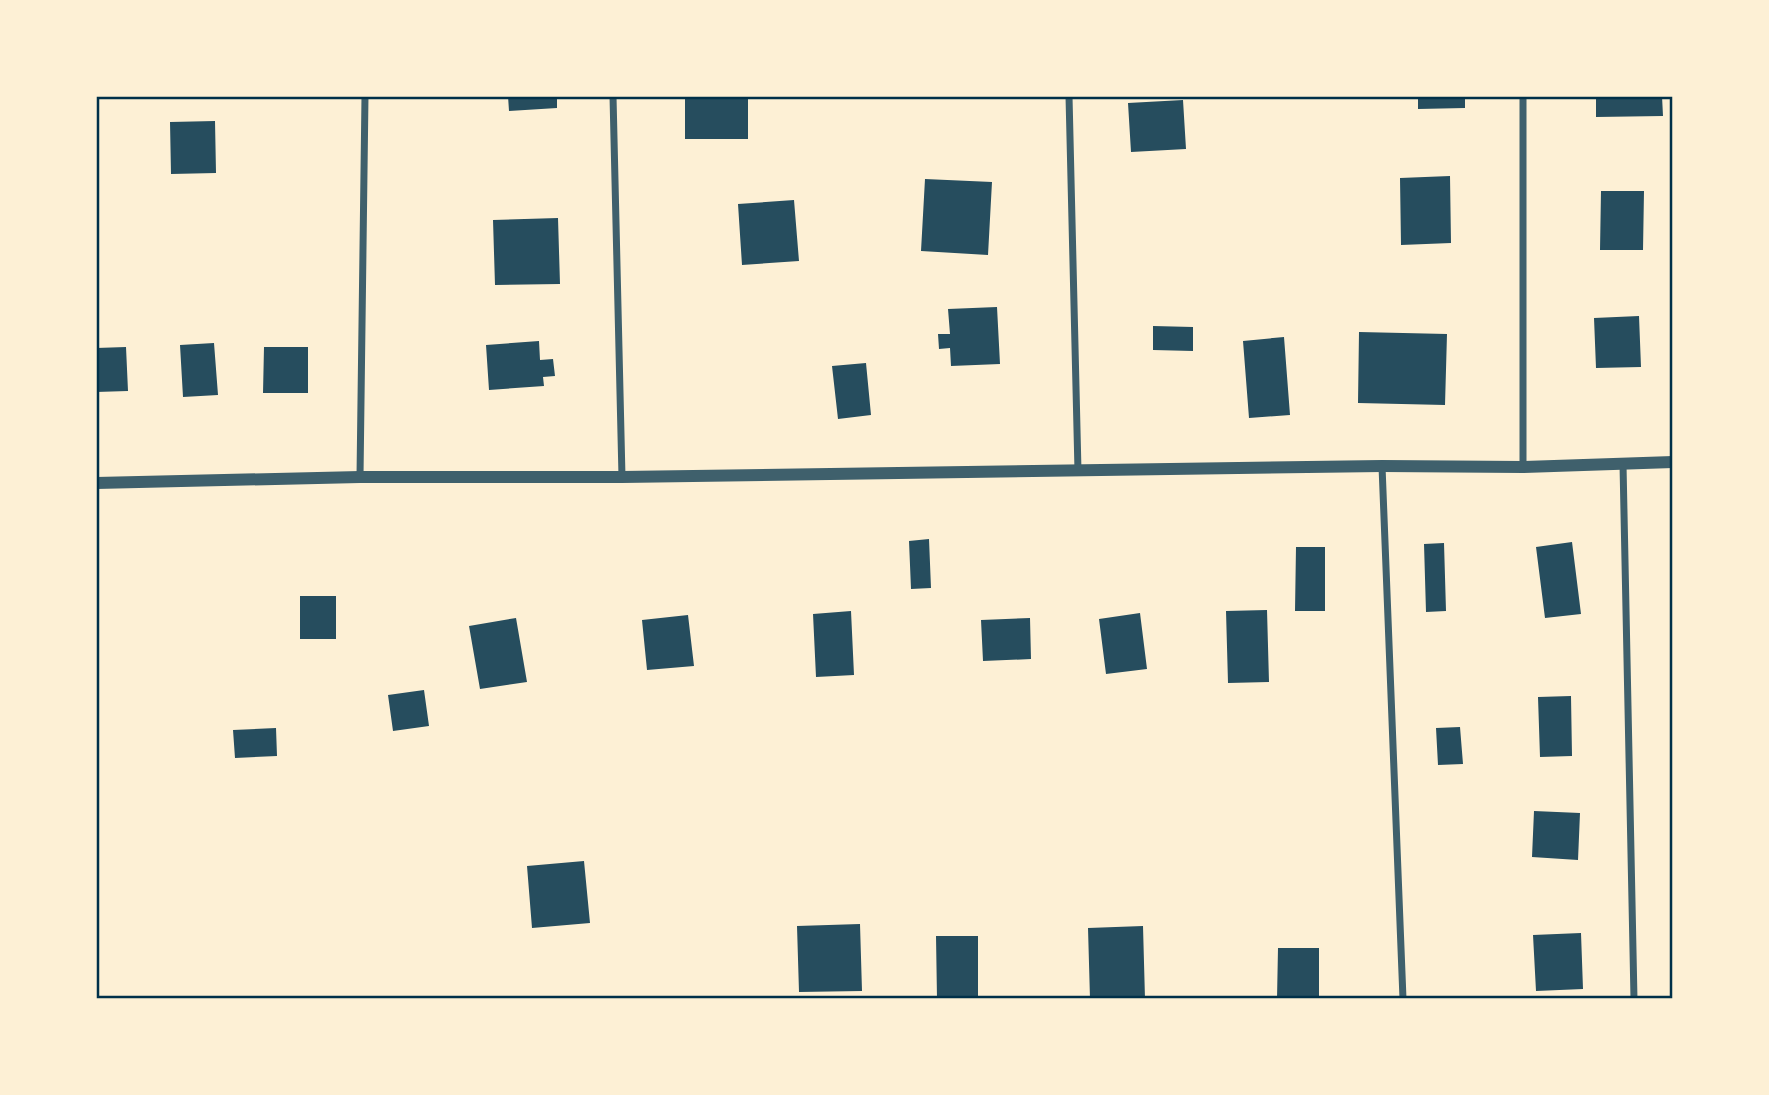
<svg xmlns="http://www.w3.org/2000/svg" width="1769" height="1095" viewBox="0 0 1769 1095" font-family="'IBM Plex Sans',sans-serif">
<style>
.building{fill:#264d5e}
.lines{fill:none;stroke-linecap:round;stroke-linejoin:round}
.minor{stroke:#3f606c;stroke-width:7}
.tertiary{stroke:#3f606c;stroke-width:12}
.neatline{fill:none;stroke:#003049;stroke-width:2.5}
</style>
<rect width="100%" height="100%" fill="#fdf0d5"/>
<path class="building" d="M508,96H557V108L509,111Z
M685,96H748V139H685Z
M1418,96H1465V108L1418,109Z
M1596,96H1662L1663,116L1596,117Z
M1183,100L1186,149L1131,152L1128,103Z
M215,121L216,173L171,174L170,122Z
M1450,176L1451,243L1401,245L1400,178Z
M925,179L992,182L988,255L921,251Z
M1601,191H1644L1643,250H1600Z
M794,200L799,261L742,265L738,204Z
M558,218L560,284L495,285L493,220Z
M997,307L1000,364L951,366L950,348L939,349L938,334H950L948,309Z
M1639,316L1641,367L1596,368L1594,318Z
M1153,326L1193,327V351L1153,350Z
M1359,332L1447,334L1445,405L1358,403Z
M1284,337L1290,415L1249,418L1243,341Z
M539,341L540,360L553,359L555,376L543,377L544,386L489,390L486,345Z
M214,343L218,395L183,397L180,345Z
M126,347L128,391L96,392V348Z
M264,347H308V393H263Z
M866,363L871,415L838,419L832,366Z
M929,539L931,588L911,589L909,541Z
M1572,542L1581,614L1545,618L1536,547Z
M1444,543L1446,611L1426,612L1424,544Z
M1296,547H1325V611H1295Z
M300,596H336V639H300Z
M1267,610L1269,682L1228,683L1226,611Z
M851,611L854,675L816,677L813,614Z
M1140,613L1147,669L1106,674L1099,619Z
M688,615L694,666L647,670L642,620Z
M516,618L527,682L480,689L469,626Z
M1030,618L1031,659L983,661L981,620Z
M424,690L429,726L393,731L388,695Z
M1571,696L1572,756L1540,757L1538,697Z
M1460,727L1463,764L1438,765L1436,728Z
M276,728L277,756L235,758L233,730Z
M1534,811L1580,813L1578,860L1532,857Z
M584,861L590,923L532,928L527,866Z
M860,924L862,991L799,992L797,926Z
M1143,926L1145,999H1090L1088,928Z
M1581,933L1583,989L1536,991L1533,935Z
M936,936H978V999H937Z
M1278,948H1319V999H1277Z"/>
<g class="lines">
<path class="minor" d="M613,96L622,477
M1069,96L1078,471
M1623,464L1634,999
M1382,466L1403,999
M1523,467V96
M360,477L365,96"/>
<path class="tertiary" d="M96,483L360,477H622L1382,466L1523,467L1673,462"/>
</g>
<rect width="1769" height="1095" fill="none" stroke="#fdf0d5" stroke-width="196"/>
<rect x="98" y="98" width="1573" height="899" class="neatline"/>
</svg>
